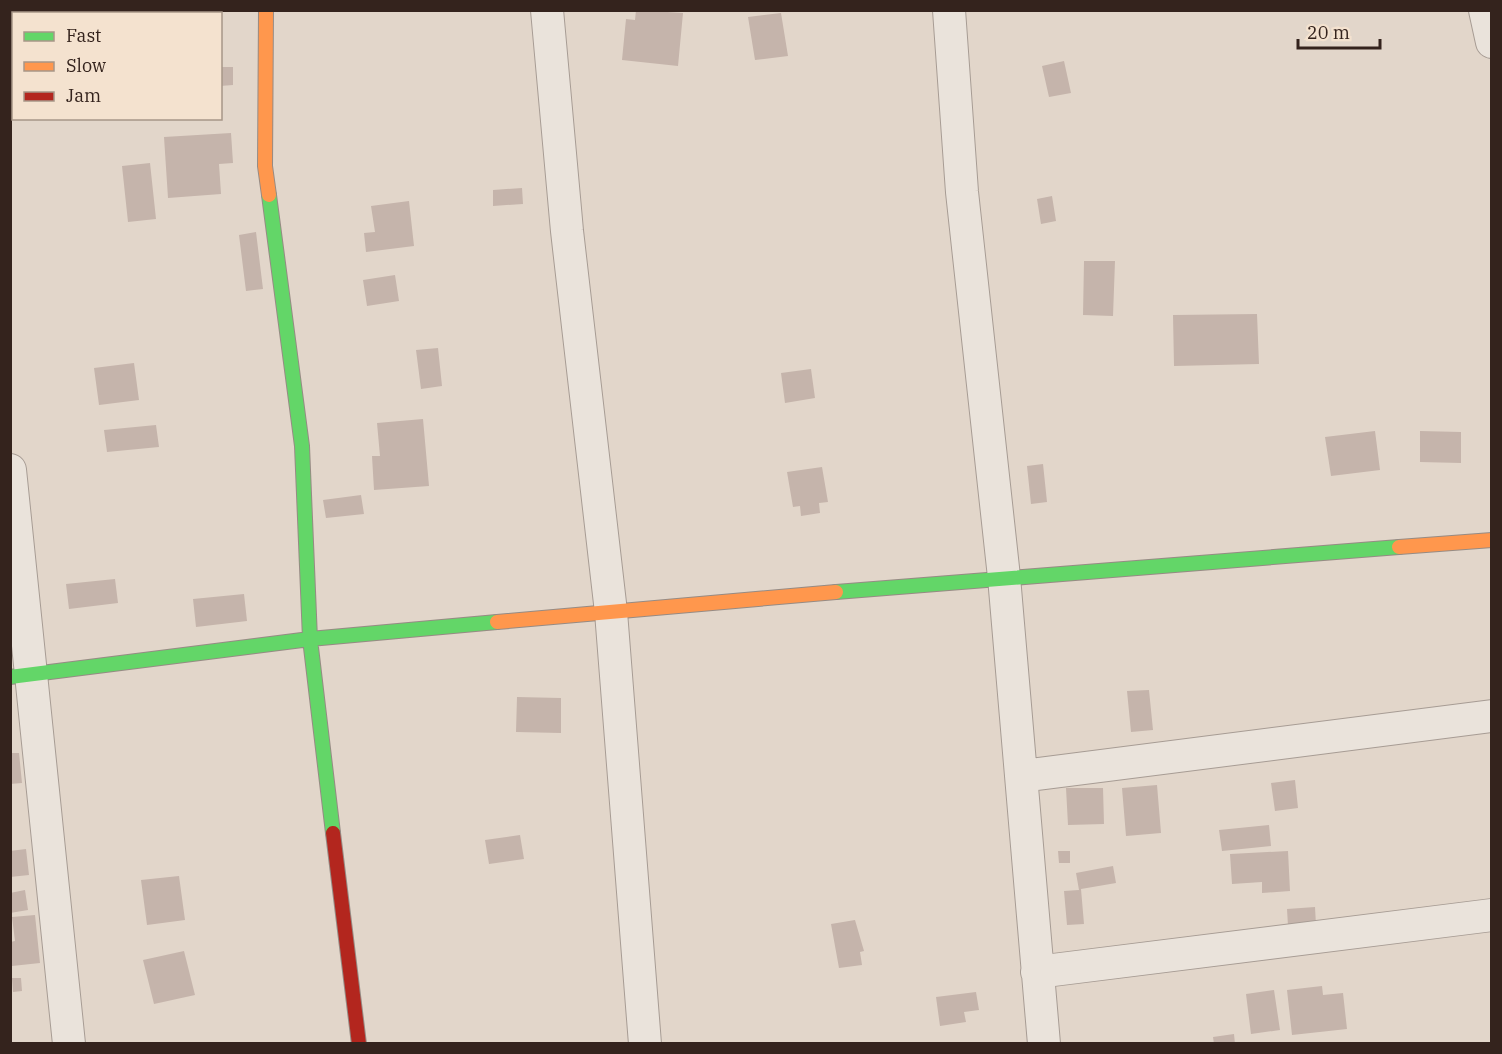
<svg xmlns="http://www.w3.org/2000/svg" width="1502" height="1054" viewBox="0 0 1502 1054" font-family="'IBM Plex Serif',serif">
<style>
.building{fill:#c5b4ab}
.lines{fill:none;stroke-linecap:round;stroke-linejoin:round}
.street-casing{stroke:#a79c94;stroke-width:34}
.fast-casing{stroke:#968b84;stroke-width:16}
.slow-casing{stroke:#968b84;stroke-width:16}
.jam-casing{stroke:#968b84;stroke-width:16}
.street{stroke:#eae3db;stroke-width:32}
.fast{stroke:#63d668;stroke-width:14}
.slow{stroke:#ff974d;stroke-width:14}
.jam{stroke:#b3261e;stroke-width:14}
</style>
<rect width="100%" height="100%" fill="#e2d6ca"/>
<path class="building" d="M10,10H20V14H14V32H10Z
M636,10L683,13L678,66L622,60L626,19L635,20Z
M781,13L788,56L755,60L748,17Z
M1064,61L1071,93L1049,97L1042,66Z
M220,67H233V85L220,86Z
M231,133L233,163L219,164L221,194L168,198L164,137Z
M150,163L156,219L128,222L122,166Z
M522,188L523,204L493,206V190Z
M1052,196L1056,221L1041,224L1037,199Z
M409,201L414,246L366,252L364,233L375,232L371,206Z
M256,232L263,289L246,291L239,235Z
M1084,261H1115L1113,316L1083,315Z
M395,275L399,301L367,306L363,280Z
M1257,314L1259,364L1174,366L1173,315Z
M438,348L442,386L421,389L416,350Z
M134,363L139,400L99,405L94,368Z
M811,369L815,398L785,403L781,373Z
M423,419L429,486L374,490L372,456H380L377,423Z
M156,425L159,447L107,452L104,430Z
M1375,431L1380,470L1331,476L1325,437Z
M1420,431L1461,432V463L1420,462Z
M1043,464L1047,502L1031,504L1027,466Z
M822,467L828,502L819,503L820,513L801,516L800,506L793,507L787,472Z
M361,495L364,514L326,518L323,500Z
M115,579L118,603L69,609L66,584Z
M244,594L247,621L196,627L193,599Z
M1149,690L1153,730L1131,732L1127,691Z
M517,697L561,698V733L516,732Z
M10,753H19L22,783L10,784Z
M1295,780L1298,808L1275,811L1271,783Z
M1157,785L1161,833L1126,836L1122,788Z
M1066,788H1103L1104,824L1068,825Z
M1269,825L1271,846L1222,851L1219,830Z
M520,835L524,859L489,864L485,840Z
M26,849L29,875L10,877V851Z
M1058,851H1070V863H1059Z
M1288,851L1290,891L1262,893V882L1232,884L1230,854Z
M1113,866L1116,883L1081,889L1084,924L1067,925L1064,891L1079,890L1076,873Z
M179,876L185,920L147,925L141,880Z
M25,890L28,910L10,913V893Z
M1315,907L1316,925L1288,926L1287,909Z
M35,915L40,963L12,966L10,942L15,941L12,917Z
M855,920L864,951L860,952L862,965L839,968L831,924Z
M184,951L195,995L154,1004L143,960Z
M12,978H21L22,991L13,992Z
M1322,986L1323,995L1343,993L1347,1029L1292,1035L1287,990Z
M1274,990L1280,1030L1251,1034L1246,994Z
M976,992L979,1010L964,1012L966,1022L940,1026L936,997Z
M1234,1034L1235,1044H1214L1213,1037Z"/>
<g class="lines">
<defs>
<path id="street" d="M547,10L567,231L611,612L645,1044
M949,10L962,192L1004,577L1044,1044
M1485,10L1492,42
M10,470L69,1044
M1022,776L1492,716
M1037,972L1492,915"/>
<path id="fast" d="M269,195L302,446L310,639L333,833
M836,592L1399,547
M10,677L310,639L497,622"/>
<path id="slow" d="M266,10L265,166L269,195
M1399,547L1492,540
M497,622L836,592"/>
<path id="jam" d="M333,833L359,1044"/>
</defs>
<use href="#street" class="street-casing"/>
<use href="#fast" class="fast-casing"/>
<use href="#slow" class="slow-casing"/>
<use href="#jam" class="jam-casing"/>
<use href="#street" class="street"/>
<use href="#fast" class="fast"/>
<use href="#slow" class="slow"/>
<use href="#jam" class="jam"/>
</g>
<rect width="1502" height="1054" fill="none" stroke="#34231d" stroke-width="24"/>
<rect x="12" y="12" width="210" height="108" fill="#f4e2cf" stroke="#a79688" stroke-width="1.5"/>
<rect x="24" y="32" width="30" height="9" fill="#63d668" stroke="#a79688" stroke-width="1.5"/>
<text x="66" y="42" font-size="18" fill="#34231d">Fast</text>
<rect x="24" y="62" width="30" height="9" fill="#ff974d" stroke="#a79688" stroke-width="1.5"/>
<text x="66" y="72" font-size="18" fill="#34231d">Slow</text>
<rect x="24" y="92" width="30" height="9" fill="#b3261e" stroke="#a79688" stroke-width="1.5"/>
<text x="66" y="102" font-size="18" fill="#34231d">Jam</text>
<path d="M1298 39v9h82v-9" fill="none" stroke="#34231d" stroke-width="3"/>
<text x="1307" y="39" font-size="18" fill="#34231d" stroke="#f4e2cf" stroke-width="4.5" paint-order="stroke">20 m</text>
</svg>
